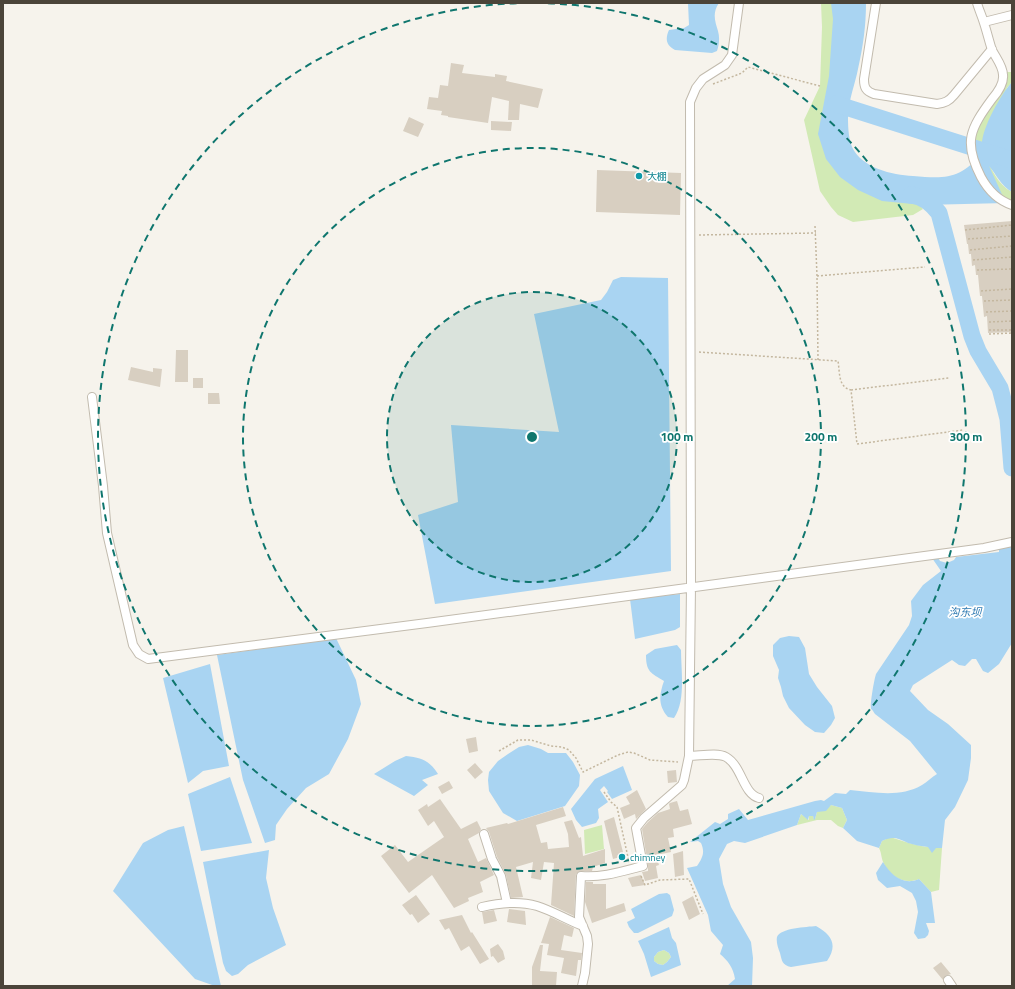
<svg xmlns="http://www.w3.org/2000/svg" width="1015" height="989" viewBox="0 0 1015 989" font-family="'Titillium Web','Noto Sans SC',sans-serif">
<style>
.green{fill:#d2eab5}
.water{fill:#a9d4f2;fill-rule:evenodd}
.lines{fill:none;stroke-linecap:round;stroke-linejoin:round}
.river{stroke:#a9d4f2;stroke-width:17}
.building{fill:#d8cfc1}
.street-casing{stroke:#c2bbae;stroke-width:10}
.path{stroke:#c4b79f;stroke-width:1.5;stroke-dasharray:2 2;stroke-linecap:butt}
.street{stroke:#fff;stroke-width:8}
.ring{fill:none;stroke:#0f766e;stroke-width:2;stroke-dasharray:7 5}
.culture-dot{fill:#0f9aa8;stroke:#fff;stroke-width:1.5}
.labels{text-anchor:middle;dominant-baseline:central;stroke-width:3.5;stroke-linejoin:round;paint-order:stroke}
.culture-label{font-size:10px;fill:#0d838f;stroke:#fff;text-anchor:start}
.water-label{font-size:11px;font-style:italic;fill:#2e7ab2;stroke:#fff}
.centre{fill:#0f766e;stroke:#fff;stroke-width:2}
.ring-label{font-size:12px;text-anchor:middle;font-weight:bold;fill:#0f766e;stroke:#fff;stroke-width:3.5;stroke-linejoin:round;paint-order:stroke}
</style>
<rect width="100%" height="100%" fill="#f6f3ec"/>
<path class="green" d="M821,3H842L825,133L917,202L923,209L913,215L853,222L838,215L831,207L820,191L804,120L820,86L822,27Z
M1007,72H1012V82L1007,88L984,155C991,168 998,185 1012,192V202L996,193L979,166L973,142L977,130Z
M831,805L842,808L847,820L843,828L838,826L831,820H817L797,825L801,814L809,820V816H813L814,819H815L817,812Z
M602,825L604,849L585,854L584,830Z
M890,837C897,839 902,841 909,843C919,846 932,848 942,848L939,890L931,892L919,879C905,885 890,877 884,864C881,859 882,854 879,848L882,841Z
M664,950L669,953L671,957L667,962L663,965L658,964L654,961V957L658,952Z"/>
<path class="water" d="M688,3H719C712,13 715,21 718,31C720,38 719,45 717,51L712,53L675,50C666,45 665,39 669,30L684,28L689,25Z
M831,3H866C866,26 863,47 858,69C855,84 849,99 848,114C848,124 848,137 852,147C862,168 892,175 913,176C947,179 959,179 983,153C983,150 981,146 982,144C982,128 1001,94 1012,82V192C1001,186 996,174 989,166L1006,203L923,205L882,201L858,190L840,177L826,159L818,134L829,76L833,19Z
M621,277L668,278L671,571L435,604L418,515L458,502L451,425L559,432L534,314L601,300L607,292L613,280Z
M1012,544V643L999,664L988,673L983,671L976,659H972L965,666L959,665L952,660L913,685L910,691L928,710L948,724L971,745V758L968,780L955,807L945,820L942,848H936L932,853L928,847C921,846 914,845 908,843C896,838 894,836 882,841L879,848L857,841L843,828L847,820L842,808L831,805L826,811L817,812L815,819L814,820L813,816H809L808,820L801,814L797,825L745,843L734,841L727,844L719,859L723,884L731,907L751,942L753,958L752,986H727L735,979C733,967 728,961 720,954L723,945L711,931L708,915L687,868L697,866C703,857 705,852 701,843L698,841L690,842L715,822L720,824L728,819V814L739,809L748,820L815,801L821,800L824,801L835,793L846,794L850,790C874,792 900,798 922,785C927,782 932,777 937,774L910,741L875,714C875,714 872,709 871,709C870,704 874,680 876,674L909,625L912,616L911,601L923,585L941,571L932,558L937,556L940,561L947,563L954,560L956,557L999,552V546Z
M680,594V627L675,630L635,639L630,599Z
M789,636L799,637L805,648L809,674L817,687L832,706L835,718L831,725L824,733L815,732L805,725L789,708L783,696L781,687L778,678L779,670L773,656V645L780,638Z
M336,638L356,680L361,704L348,739L329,774L306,788L287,809L276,825L275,840L265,843L243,780L217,655Z
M677,645L681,650C681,670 686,701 674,718L668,717C658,706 659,695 664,681C651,673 646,672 646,655L655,649Z
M210,664L229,766L203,771L188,783L163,678Z
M528,745L541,749L548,753H566L573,762L580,775L579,786L565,806L517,821L503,813L489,791L488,780L489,772L498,761L508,754L519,747Z
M406,756C422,758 429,760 438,774L422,780L428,785L414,796L374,774L395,761Z
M623,766L632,790L612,799L607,792L608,791L604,786L600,790L608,802L598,809L599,818L596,823L582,827L576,820L571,809L595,779Z
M230,777L252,843L201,851L188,794Z
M184,826L221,986H215L195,979L113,891L143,843L168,830Z
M269,850L266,878L273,908L286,945L248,965L238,974L232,976L226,971L223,963L203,862Z
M883,862C891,875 903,886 919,879L931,892L935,923H926L929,931L928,935L925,938L918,939L914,933L918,912L916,901L912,893L900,886L887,888L878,880L876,873Z
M667,893L670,895L674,910L672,916L638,933H634L629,927L627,922L635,918L631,909L659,894Z
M816,926C832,935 838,945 827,961L791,967C782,965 782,961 780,953C778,948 776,942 777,937C780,928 807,927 816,926Z
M669,927L672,938L676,943L681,965L651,977L644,954L638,941ZM664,950L669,953L671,957L667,962L663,965L658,964L654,961V957L658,952Z"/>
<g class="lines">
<path class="river" d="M836,104L1012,160
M911,195C923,196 932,204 939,213L972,336L978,351L1000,388L1008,419L1012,468"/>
</g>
<path class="building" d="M451,63L464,65L462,73L495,77V74L507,76L506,81L543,89L538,108L520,104L519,120H508L509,101L492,97L488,123L448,117V116L441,115L442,111L427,109L429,97L438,98L440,85L448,86Z
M409,117L424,124L418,137L403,131Z
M491,121L512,122L511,131L491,130Z
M597,170L681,173L680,215L596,212Z
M1012,221V332L988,333L987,316L984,317L982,296H980L978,275H976L975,265L972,266L971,254H969L968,244H967L964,225Z
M176,350H188V382H175Z
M131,367L153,372V368L162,369L160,387L128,380Z
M193,378H203V388H193Z
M208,393H219L220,404H208Z
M476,737L478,751L469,753L466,739Z
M475,763L483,772L475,779L467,770Z
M676,770L677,782L668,783L667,771Z
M449,781L453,788L442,794L438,787Z
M637,790L646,809L636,819L635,814L624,819L620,808L630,804L626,797Z
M440,799L461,829L477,821L481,829L479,833L468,839L478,862L486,858L494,875L480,882L483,892L468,898L469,901L454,908L432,875L409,893L381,856L395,845L408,862L444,837L434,821L428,826L418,810L427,804L428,807Z
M677,801L680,811L688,809L692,824L673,829L674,837L668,838L671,852L656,855L659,865L656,866L658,878L645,881L642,872L648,871V865L642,829L648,822L658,813L670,809L669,804L670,803Z
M563,807L566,816L536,825L541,843L547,842L548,849L569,847L568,834L564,822L572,820L579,838L581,837L583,856L605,849V863L593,867L592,871H581L576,874V873L574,916L551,905L554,863L544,862L541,880L531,878L533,862L516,867L523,897L511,898L506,875L497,857L489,832L486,828L507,823L508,824Z
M614,817L624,856L613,859L604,821Z
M683,851L684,875L675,877L673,854Z
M641,875L645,885L632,887L628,878Z
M586,882H593V884H606V909L624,903L626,911L592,923L585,902Z
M416,895L430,914L418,923L412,914L410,915L402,905Z
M693,896L700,914L689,920L682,902Z
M509,909L525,911L526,925L507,922Z
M494,910L497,921L484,924L482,912Z
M462,915L471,933L472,932L489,959L480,964L469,946L461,951L449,928L445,930L439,920Z
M550,917L574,928L572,937L564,935L561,950L582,953L581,960H578L576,976L561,973L564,958L547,955L549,944L541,943Z
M498,944L503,951L505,959L498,963L493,956L491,957L490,949Z
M540,945H543L540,971L557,972L556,986H532V967Z
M941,962L951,974L945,976L943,980L933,968Z"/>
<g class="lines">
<defs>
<path id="street" d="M876,3L864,79C864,88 866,91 874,94L937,104C945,103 949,101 954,95L992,49
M977,3C979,10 982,16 984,23C987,32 989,41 992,50C996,58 1003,66 1003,75C1004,84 998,92 992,99C970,129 963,142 981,177C988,190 997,200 1012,205
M984,22L1012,15
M92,397L103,486L107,533L133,645L139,654L148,659L427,623L984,548L1012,542
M689,756C700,756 717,752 726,757C742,766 743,794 759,798
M484,834L492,859L501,876L507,903
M482,907C499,903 520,901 537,906C553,911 567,920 583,926
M948,980L952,986
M582,986L585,973L588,944L587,936L579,917L581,876C602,878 623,871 643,866L636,828L644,818L682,785L684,780L689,756L691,586L690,102L696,88L703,79L725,65L732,55L739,3"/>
</defs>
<use href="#street" class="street-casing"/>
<path class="path" d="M713,84L742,73L748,67L820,86
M815,226L817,276L818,360
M965,230L1012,225
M699,235L816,233
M968,239L1012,236
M970,250L1012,246
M973,260L1012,257
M977,270L1012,269
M817,276L925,267
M981,291L1012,289
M984,301L1012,300
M986,312L1012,311
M989,322L1012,321
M989,330H1012
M989,334L1012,333
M699,352L838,361C840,373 838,387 851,390L857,444L963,430
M851,390L949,378
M499,751L518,740H531L551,746L562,747L569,750L576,758L583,772L618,755L628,752L634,753L650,760L678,762
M604,792L611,802L617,807L629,862
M641,876L645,885L660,880L689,879L703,914"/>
<use href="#street" class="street"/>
</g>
<circle cx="532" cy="437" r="145" fill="#0f766e" fill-opacity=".12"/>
<g class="ring">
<circle cx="532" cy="437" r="145"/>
<circle cx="532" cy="437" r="289"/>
<path d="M536 3A434 434 0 1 1 528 3"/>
</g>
<g class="culture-dot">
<circle cx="639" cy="176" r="4"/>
<circle cx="622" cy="857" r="4"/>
</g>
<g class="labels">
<g class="culture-label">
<text x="647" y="176">大棚</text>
<text x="630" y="857">chimney</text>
</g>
<g class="water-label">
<text x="965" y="612">沟东坝</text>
</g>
</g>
<circle cx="532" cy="437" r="6" class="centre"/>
<g class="ring-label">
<text x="677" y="441">100 m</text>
<text x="821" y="441">200 m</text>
<text x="966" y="441">300 m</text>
</g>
<rect width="1015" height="989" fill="none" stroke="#4b4439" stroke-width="8"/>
</svg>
